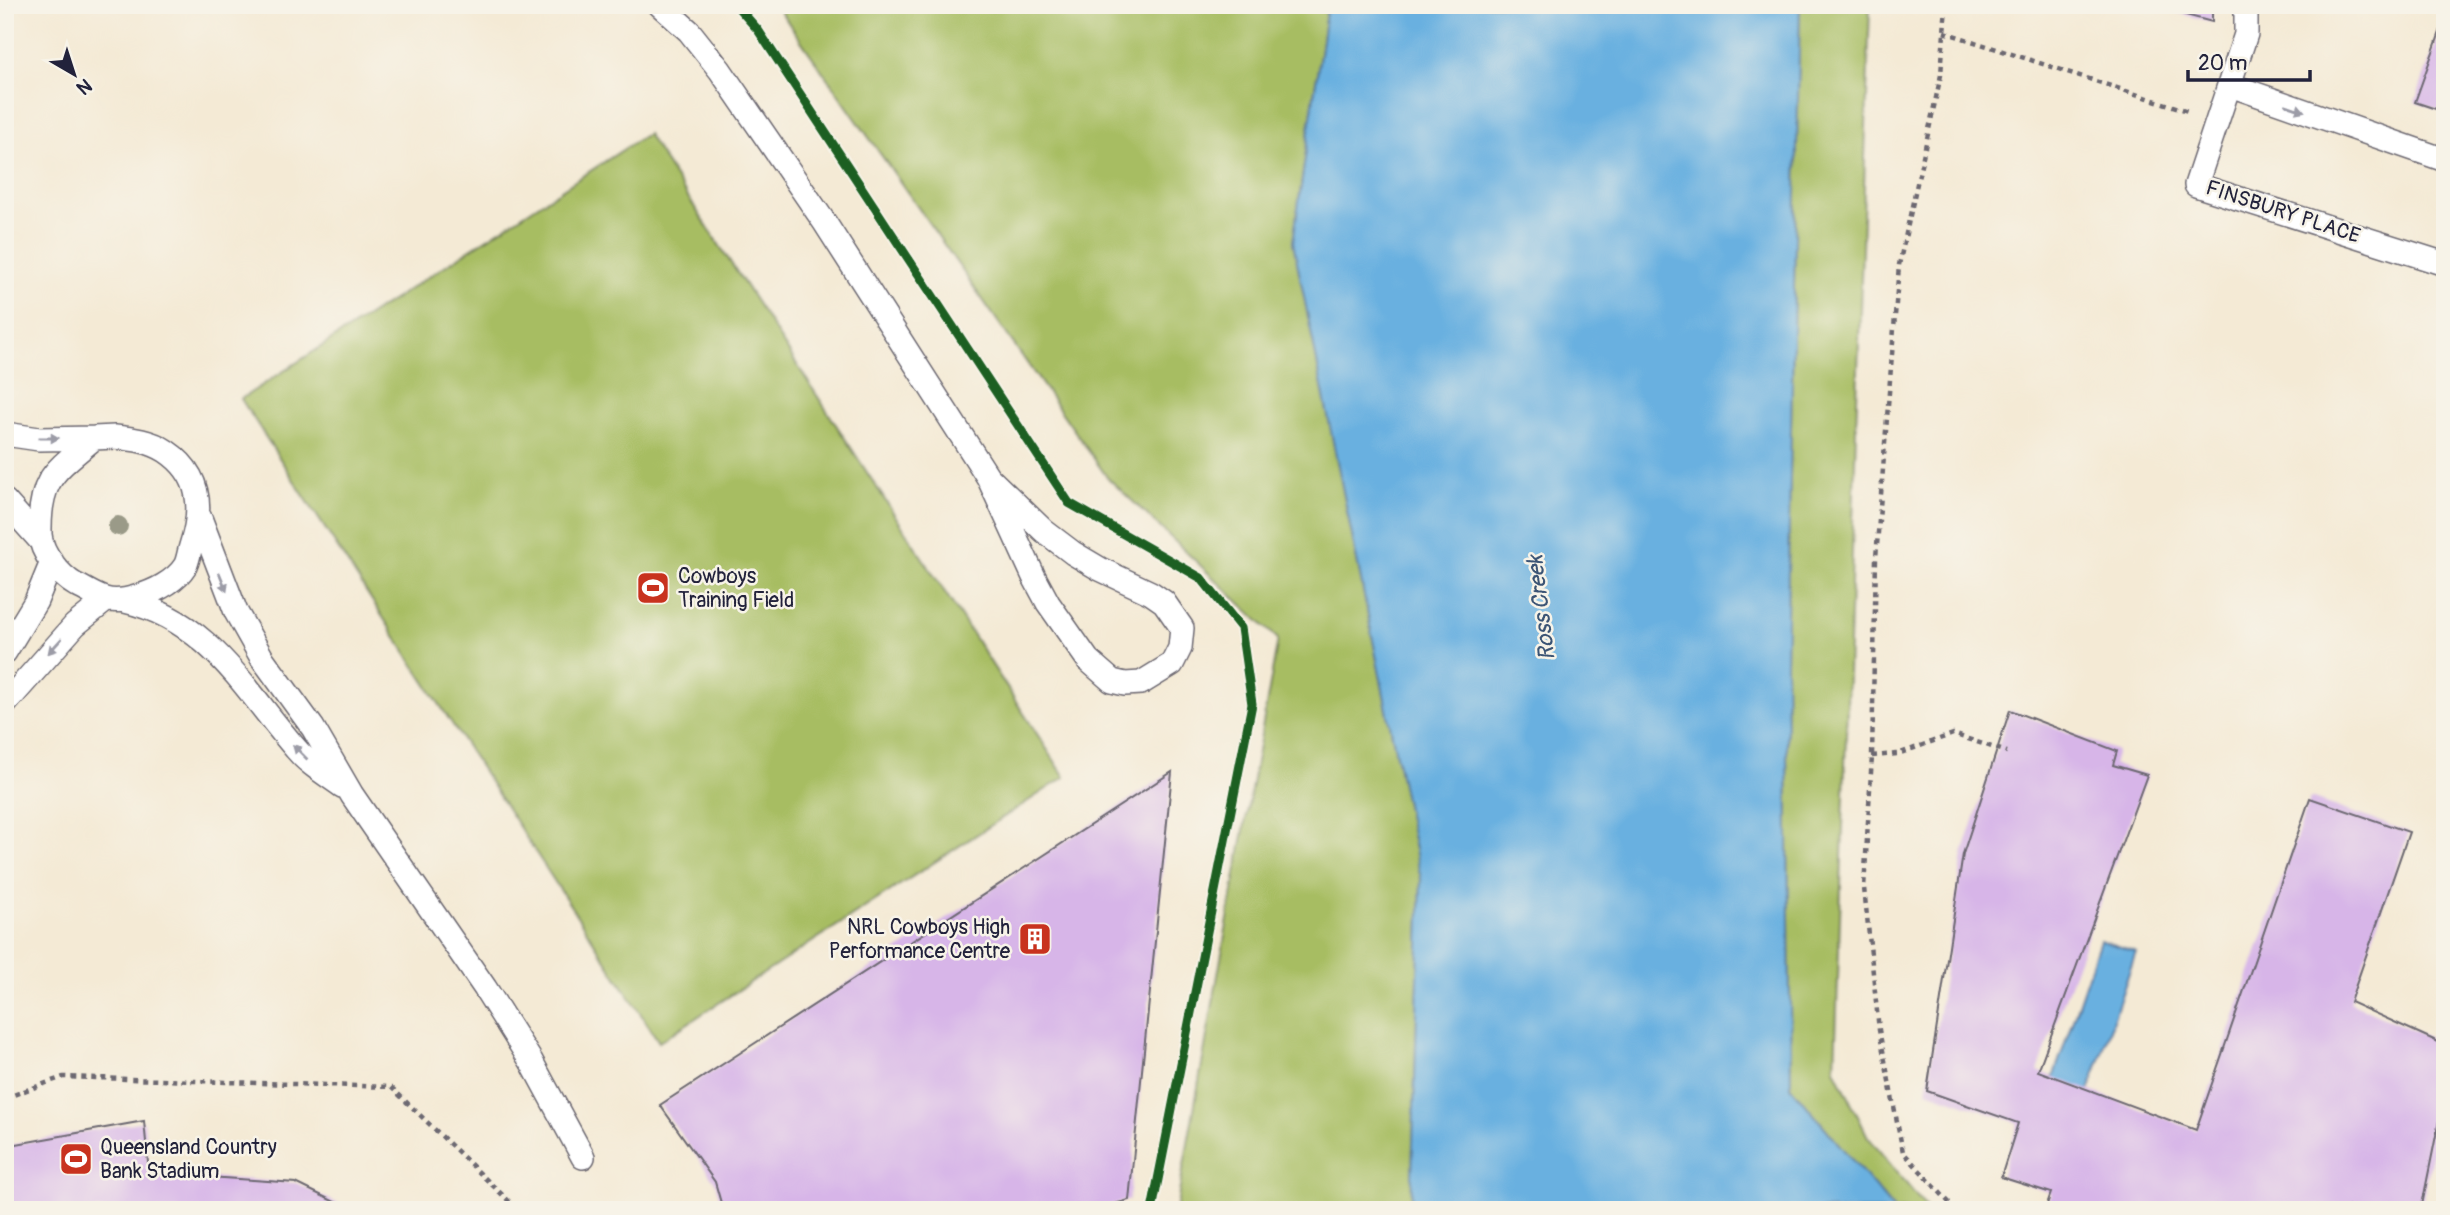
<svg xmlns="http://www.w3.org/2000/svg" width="2450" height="1215" viewBox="0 0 2450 1215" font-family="Pangolin,sans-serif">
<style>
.green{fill:#a7bd62;stroke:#64704e;stroke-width:2}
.water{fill:#69b0e0;stroke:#46698e;stroke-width:2}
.building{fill:#d7b5e8}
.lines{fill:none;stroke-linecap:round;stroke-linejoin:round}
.lane-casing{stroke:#6c6871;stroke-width:26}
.path{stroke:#6c6871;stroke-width:4.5;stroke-dasharray:5 5;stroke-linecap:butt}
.lane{stroke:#fff;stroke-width:23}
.cycleway-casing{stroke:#f7f3e8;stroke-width:13}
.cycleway{stroke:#1b5e20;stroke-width:9}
.tree{fill:#9a9a88}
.oneway{fill:#9c9ca7}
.labels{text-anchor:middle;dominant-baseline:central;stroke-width:5;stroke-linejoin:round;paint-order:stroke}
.street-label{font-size:21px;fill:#22223b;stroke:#f7f3e8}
.poi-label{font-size:21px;fill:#22223b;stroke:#f7f3e8;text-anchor:start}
.water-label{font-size:23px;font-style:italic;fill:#3b5475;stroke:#f7f3e8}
</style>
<rect width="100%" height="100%" fill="#f7f3e8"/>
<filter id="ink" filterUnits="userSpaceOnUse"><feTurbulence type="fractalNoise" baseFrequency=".0143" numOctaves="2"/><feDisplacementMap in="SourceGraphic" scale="14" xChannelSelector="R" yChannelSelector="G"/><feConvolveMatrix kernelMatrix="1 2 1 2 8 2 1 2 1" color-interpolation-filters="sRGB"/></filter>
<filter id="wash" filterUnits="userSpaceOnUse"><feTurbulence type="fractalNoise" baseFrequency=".00686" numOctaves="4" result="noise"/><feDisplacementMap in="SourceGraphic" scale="28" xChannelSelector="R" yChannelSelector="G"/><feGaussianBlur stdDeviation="1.57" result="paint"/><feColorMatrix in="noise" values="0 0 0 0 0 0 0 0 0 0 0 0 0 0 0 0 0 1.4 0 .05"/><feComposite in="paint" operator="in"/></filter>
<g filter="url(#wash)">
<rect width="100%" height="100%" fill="#f4ead5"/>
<path class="green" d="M776,5H1327L1293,242L1421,879L1411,1210H1176L1278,639L1107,477Z
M1800,5H1870L1835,1069L1868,1137L1928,1210H1894L1791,1087L1786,665Z
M647,134L1065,777L659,1042L241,399Z"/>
<path class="water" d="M1327,5H1800L1786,665L1791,1087L1894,1210H1411L1421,879L1293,242Z
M2100,940L2136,952L2085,1103L2049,1090Z"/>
<g id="blocks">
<path class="building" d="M2152,5H2212V22L2152,6Z
M2444,21H2445V112L2415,102Z
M2010,710L2117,751L2113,765L2147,775L2038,1071L2196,1130L2310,798L2409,832L2350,1002L2445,1045V1091L2421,1210H2356L2349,1207V1210H2045L2051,1193L2001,1177L2018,1123L1927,1091L1963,854Z
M1172,772L1129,1200L1093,1210H723L715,1182L660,1105Z
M144,1121L149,1173L296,1183L351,1210H5V1146Z"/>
</g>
</g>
<g filter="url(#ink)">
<use href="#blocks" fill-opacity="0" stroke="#6c6871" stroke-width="2"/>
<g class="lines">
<defs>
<path id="lane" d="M660,5L689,31L720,70L825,223L988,477L1034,577L1048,603L1088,660L1112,681L1125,684L1141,683L1172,664L1180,648L1182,628L1164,602L1151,593L1100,569L1073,553L1044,531L988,477
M2246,5V34L2196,185L2445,264
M2230,85L2445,160
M5,434L39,439L94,438
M115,437C133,439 151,441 166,451C202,475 203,509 191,546C189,552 188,561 185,566C175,582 153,592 136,597C126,600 115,602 105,599C95,596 85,589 76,585C60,576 41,553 40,534C39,478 54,472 94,438Z
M5,501L40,540
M200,518L236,612L262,658L313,728L352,795L485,988L531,1061L583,1157
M125,601C209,620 244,689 296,749C308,764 327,775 342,786
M5,652L36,601L52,562
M5,704L75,625L106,600"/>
</defs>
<use href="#lane" class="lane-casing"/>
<path class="path" d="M1946,5L1941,75L1899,265L1876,558L1872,756L1864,888L1879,1030L1903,1152L1956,1210
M1944,32L2188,111
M1872,756L1898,754L1953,734L2007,752
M5,1098L63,1077L391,1087L518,1210"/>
<use href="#lane" class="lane"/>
<defs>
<path id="cycleway" d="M736,5L758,30L1069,503L1201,578L1241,628L1252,704L1152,1210"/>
</defs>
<use href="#cycleway" class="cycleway-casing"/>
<use href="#cycleway" class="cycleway"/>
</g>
<circle class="tree" cx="118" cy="526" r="10"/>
<defs><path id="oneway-solid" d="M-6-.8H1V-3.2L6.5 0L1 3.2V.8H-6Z" transform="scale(1.75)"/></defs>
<g class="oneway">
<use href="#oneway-solid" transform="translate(2295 108) rotate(19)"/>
<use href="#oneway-solid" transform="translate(49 438)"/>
<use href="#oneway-solid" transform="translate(223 582) rotate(68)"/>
<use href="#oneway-solid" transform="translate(55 646) rotate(132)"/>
<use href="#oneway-solid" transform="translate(300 752) rotate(-135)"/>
</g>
</g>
<defs>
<symbol id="stadium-square" viewBox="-11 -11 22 22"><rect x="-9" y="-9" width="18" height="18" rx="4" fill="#c8321e" stroke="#f7f3e8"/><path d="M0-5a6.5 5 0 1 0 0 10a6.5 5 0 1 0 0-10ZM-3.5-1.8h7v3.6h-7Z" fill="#fff"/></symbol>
<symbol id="building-square" viewBox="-11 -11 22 22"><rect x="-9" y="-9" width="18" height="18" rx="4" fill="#c8321e" stroke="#f7f3e8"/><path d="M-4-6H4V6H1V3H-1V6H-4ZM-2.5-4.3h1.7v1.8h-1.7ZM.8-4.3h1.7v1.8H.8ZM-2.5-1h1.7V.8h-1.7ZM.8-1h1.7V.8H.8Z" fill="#fff"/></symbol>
</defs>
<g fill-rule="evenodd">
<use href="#stadium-square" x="634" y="569" width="38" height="38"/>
<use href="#building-square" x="1016" y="920" width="38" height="38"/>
<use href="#stadium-square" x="57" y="1140" width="38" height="38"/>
</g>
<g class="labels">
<g class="street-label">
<text transform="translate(2283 212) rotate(18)">FINSBURY PLACE</text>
</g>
<g class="poi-label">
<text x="678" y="576">Cowboys<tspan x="678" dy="24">Training Field</tspan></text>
<text x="1010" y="927" text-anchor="end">NRL Cowboys High<tspan x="1010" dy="24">Performance Centre</tspan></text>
<text x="100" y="1147">Queensland Country<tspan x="100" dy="24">Bank Stadium</tspan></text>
</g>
<g class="water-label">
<text transform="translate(1541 608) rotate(-97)">Ross Creek</text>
</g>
</g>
<rect width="2450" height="1215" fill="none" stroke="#f7f3e8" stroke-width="28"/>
<g transform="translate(74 74) rotate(141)" stroke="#f7f3e8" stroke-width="5" paint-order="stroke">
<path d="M0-5L12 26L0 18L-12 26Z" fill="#22223b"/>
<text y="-10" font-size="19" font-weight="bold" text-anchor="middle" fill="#22223b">N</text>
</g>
<path d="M2188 70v10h122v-10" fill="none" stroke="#22223b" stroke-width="3.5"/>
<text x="2198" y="70" font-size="21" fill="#22223b" stroke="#f7f3e8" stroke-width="5" paint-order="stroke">20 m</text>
</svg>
